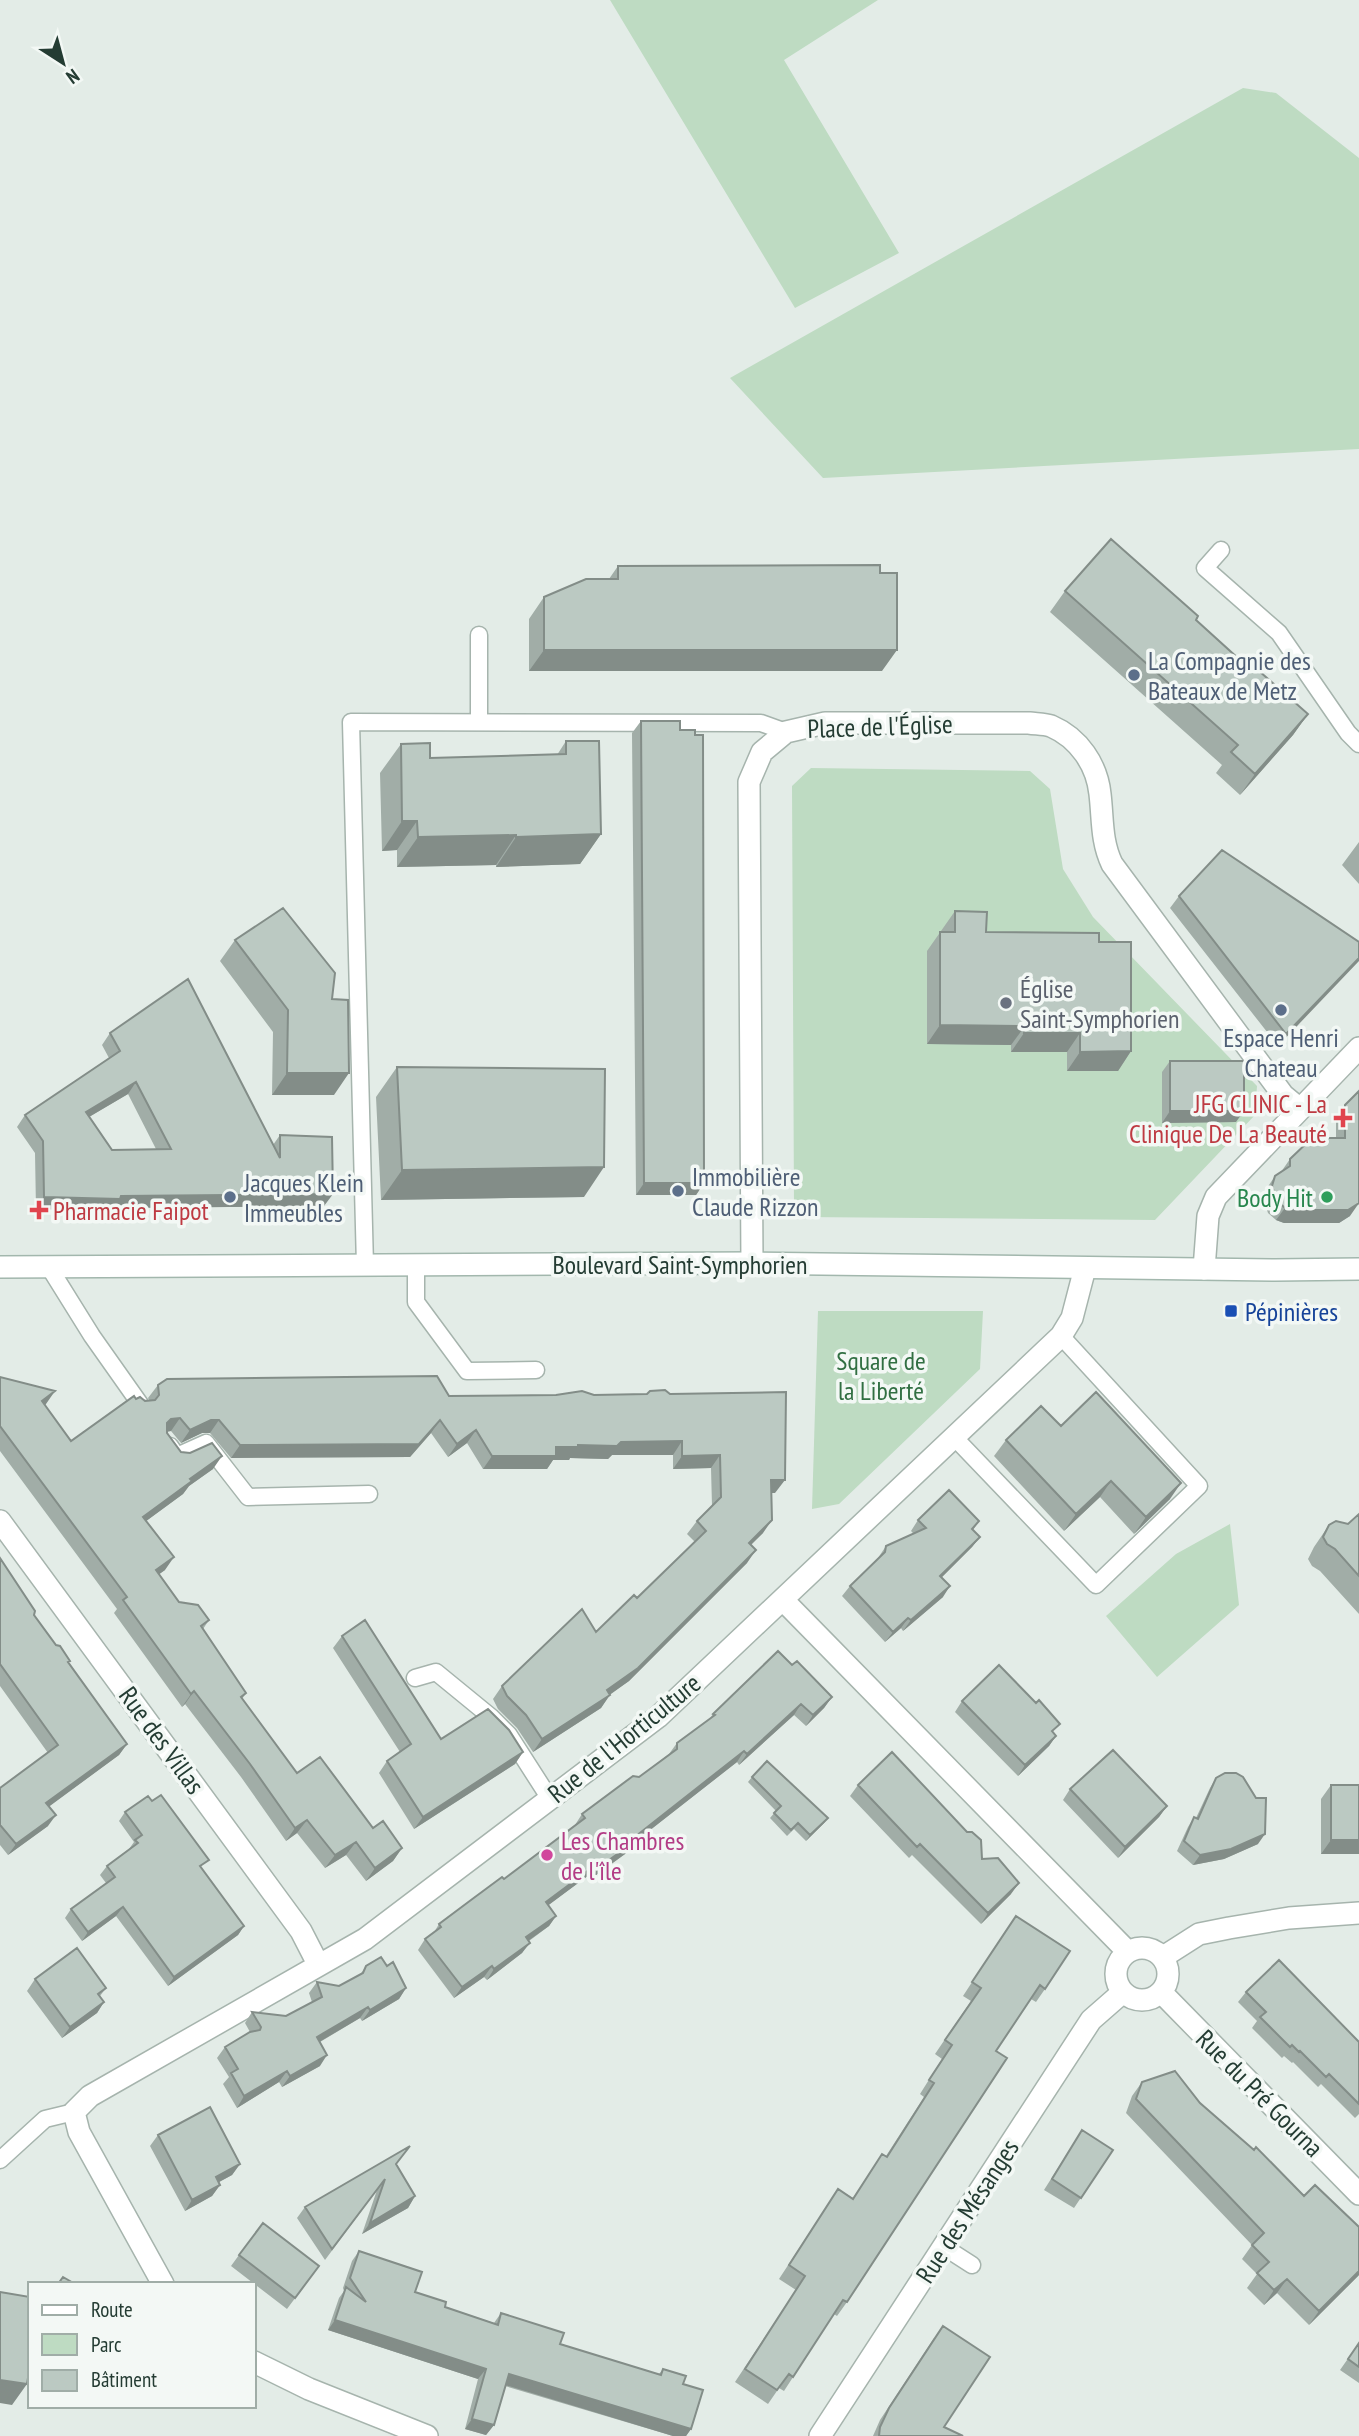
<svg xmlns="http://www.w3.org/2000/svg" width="1359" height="2436" viewBox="0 0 1359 2436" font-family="'PT Sans Narrow',sans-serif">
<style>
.green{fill:#bedbc2}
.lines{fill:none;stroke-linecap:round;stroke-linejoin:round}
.service-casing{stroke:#a6b4ad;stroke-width:19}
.minor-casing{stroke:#a6b4ad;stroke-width:24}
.secondary-casing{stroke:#a2b7ad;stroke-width:24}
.service{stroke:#fff;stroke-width:16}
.minor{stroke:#fff;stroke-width:21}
.secondary{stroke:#fff;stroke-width:21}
.wall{fill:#a1ada7;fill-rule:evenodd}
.shaded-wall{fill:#838d88}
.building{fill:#bbc9c2;stroke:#838d88;stroke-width:2;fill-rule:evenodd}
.service-dot{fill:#5c6f8a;stroke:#f3f8f5;stroke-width:2.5}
.worship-dot{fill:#6b7280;stroke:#f3f8f5;stroke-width:2.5}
.health-dot{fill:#e0444e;stroke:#f3f8f5;stroke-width:2.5}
.leisure-dot{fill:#2e9e5b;stroke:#f3f8f5;stroke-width:2.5}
.transit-dot{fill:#1a4fb4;stroke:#f3f8f5;stroke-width:2.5}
.hotel-dot{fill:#d1479c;stroke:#f3f8f5;stroke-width:2.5}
.labels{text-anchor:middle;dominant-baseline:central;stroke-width:7;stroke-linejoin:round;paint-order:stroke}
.service-label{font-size:26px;fill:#4e5e75;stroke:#f3f8f5;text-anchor:start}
.street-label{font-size:26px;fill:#243c33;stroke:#f3f8f5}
.worship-label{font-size:26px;fill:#5b616d;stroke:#f3f8f5;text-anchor:start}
.health-label{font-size:26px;fill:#be3a42;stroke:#f3f8f5;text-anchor:end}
.leisure-label{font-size:26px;fill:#27864d;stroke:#f3f8f5;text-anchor:end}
.transit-label{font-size:26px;fill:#164399;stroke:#f3f8f5;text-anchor:start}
.park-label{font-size:26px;fill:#316f42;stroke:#f3f8f5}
.hotel-label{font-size:26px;fill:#b23c85;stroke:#f3f8f5;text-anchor:start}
</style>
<rect width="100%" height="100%" fill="#e3ece7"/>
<path class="green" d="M610,0H878L784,60L899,253L795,308Z
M1243,88L1276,93L1359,158V449L823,478L730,378Z
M811,768L1030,771L1050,789L1063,869L1093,917L1257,1086L1255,1115L1155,1220L802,1217L794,1208L792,786Z
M818,1311H983L980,1369L839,1504L812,1509Z
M1230,1524L1239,1605L1157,1677L1106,1616L1176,1554Z"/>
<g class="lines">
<defs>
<path id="service" d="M1221,550L1205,568L1279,633L1348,733L1359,744
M479,635V721
M416,1265V1302L467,1371L536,1370
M365,1266L351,722L761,723L786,732
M49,1267L92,1336L140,1404
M954,1437L1096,1585L1199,1486L1061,1336
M170,1446L177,1456L206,1443L248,1497L369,1494
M415,1678L436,1672L491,1717L509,1735L550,1799
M0,2160L45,2119L74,2112
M944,2247L972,2265"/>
<path id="minor" d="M752,1263L749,782L762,752L786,732L825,723H1029C1036,724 1045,724 1051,726C1079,738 1097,765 1100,794C1103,819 1101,841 1112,864L1283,1095L1300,1109
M1204,1269L1208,1216L1216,1197L1359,1048
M0,1521L301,1931L318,1964
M783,1600L1128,1952
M1116 1974a26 26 0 1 1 52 0a26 26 0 1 1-52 0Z
M1163,1957L1199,1934L1229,1928L1289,1918L1359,1913
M1161,1992L1359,2194
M163,2284L79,2132L74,2112L90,2096L365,1939L658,1717L1061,1336L1072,1318L1085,1268
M254,2362L309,2389L427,2436
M820,2436L1091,2020L1123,1992"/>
<path id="secondary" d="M0,1267L752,1263L1275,1270L1359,1269"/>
</defs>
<use href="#service" class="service-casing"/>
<use href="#minor" class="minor-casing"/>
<use href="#secondary" class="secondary-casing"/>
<use href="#service" class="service"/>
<use href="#minor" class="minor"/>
<use href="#secondary" class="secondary"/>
</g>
<path class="wall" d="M618,566L882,671H529V619L544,597L609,579Z
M1065,591L1196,620L1239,659L1308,714L1293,735L1240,795L1216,773L1222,765L1050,612Z
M641,721L680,730L704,1183L696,1195H636L632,733Z
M566,741L601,834L580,864L496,867V865L397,867V850L382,851L380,773L401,744L430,758L557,755Z
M1359,842V884L1342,865Z
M1179,896L1359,942L1278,1046L1170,908Z
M955,911L986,932L1099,942L1131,1051L1118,1071H1067V1052H1011V1045L927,1044V951Z
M235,940L332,999L334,1095H272L273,1032L220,961Z
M110,1033L273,1145L280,1135L324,1206L114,1208L112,1211L36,1209L35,1153L17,1127L25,1115L109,1058L102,1045ZM128,1094L156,1149L112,1150L89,1117Z
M1170,1061L1236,1122L1162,1123V1072Z
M397,1067L584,1197L381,1200L376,1097Z
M1345,1105L1350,1216L1339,1223H1284L1276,1220L1268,1213L1263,1198L1267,1188L1275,1176L1281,1172L1290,1159L1336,1138V1118Z
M0,1377L46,1404L45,1405L71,1441L136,1399L149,1400L148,1398L158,1385L449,1396L647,1394L775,1493H772L763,1533L751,1545L747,1563L629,1681L610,1694L601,1708L533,1752L517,1728L498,1709L493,1699L502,1686L596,1632L637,1598L695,1542L687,1534L697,1521L712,1506L711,1468L673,1469V1455H612L608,1459L570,1458L569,1460H553L547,1469H483L467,1443L448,1457L431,1433L410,1457L231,1458L210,1433H202L181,1443L171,1431L167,1432L181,1452L213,1469L189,1486L183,1494L146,1521L165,1570L159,1574L179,1602L209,1620L203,1629L246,1693L242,1699L297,1773L402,1848L393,1861L366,1881L346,1855L325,1868L297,1833L286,1841L241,1777L185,1704L182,1707L114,1613L117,1609L0,1451Z
M1061,1426L1170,1499L1134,1534L1100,1497L1064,1531L994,1456L1006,1440Z
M1359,1514V1614L1320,1571L1312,1566L1308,1559L1314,1547L1329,1525L1348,1524Z
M918,1520L979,1521L973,1530L980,1537L972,1547L942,1577L943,1597L903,1631L901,1628L885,1642L842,1596L850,1586L878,1558L886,1546L914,1534L911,1531Z
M0,1558L34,1615L56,1645L70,1661L68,1663L127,1744L119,1755L49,1806L48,1826L8,1855L0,1845V1788L48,1753L0,1686Z
M342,1636L441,1739L523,1752L515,1764L414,1829L379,1773L387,1761L400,1752L333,1648Z
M792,1665L832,1697L824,1708L806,1726L794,1715L739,1765L737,1762L631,1845L625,1854L592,1878L589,1875L548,1905L556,1916L549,1926L529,1941L522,1953L487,1980L484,1977L454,1998L418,1950L425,1939L433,1934L439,1924L504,1879L575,1825L582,1814L639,1777L669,1754L677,1743L709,1720L713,1714Z
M962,1701L1056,1736L1049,1746L1018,1776L955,1712Z
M752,1777L828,1818L824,1823L806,1841L794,1829L787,1836L770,1818L776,1811L748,1782Z
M1216,1778L1258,1844L1224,1859L1193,1865L1177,1851L1188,1827L1194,1817L1196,1818L1210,1788Z
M858,1785L982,1859L1011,1894L981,1924L912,1855L909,1858L850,1796Z
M1331,1785H1359V1854H1321V1799Z
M1070,1789L1167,1806L1159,1817L1118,1858L1063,1800Z
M125,1812L202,1869L244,1926L238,1935L168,1986L116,1916L82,1941L65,1918L71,1909L106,1883L100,1875L107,1866L129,1849L134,1842L119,1821Z
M1006,1930L1045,1989L1036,2002L1031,1999L996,2051L847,2302L837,2316L834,2314L784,2391L779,2388L768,2404L735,2382L796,2290L779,2279L838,2189L853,2198L882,2154L886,2156L924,2097L920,2094L942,2059L935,2054L971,2001L963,1996Z
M366,1966H387L406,1988L399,1999L362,2021L360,2018L320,2042V2066L282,2087L279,2082L237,2108L223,2084L229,2077L217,2058L225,2047L250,2032L245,2023L252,2012L286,2016L312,2002L309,1993L317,1982L339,1986L360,1975Z
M35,1979L106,1988L100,1996L104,2002L97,2013L62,2038L27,1991Z
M1246,1992L1359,2042V2114L1355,2118L1321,2084L1318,2087L1293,2062L1292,2063L1284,2056L1282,2058L1252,2028L1257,2021L1238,2002Z
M1142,2082L1200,2103L1359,2275L1309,2325L1277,2293L1264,2305L1247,2288L1257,2274L1242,2259L1252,2245L1126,2113L1132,2096Z
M1082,2130L1113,2150L1074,2208L1044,2190Z
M158,2135L240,2164L232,2175L219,2182L220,2185L212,2196L185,2211L150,2146Z
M397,2165L415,2196L408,2208L362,2234L377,2190L325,2260L297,2218L305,2207Z
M359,2251L415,2292L445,2307L494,2323L501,2313L560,2344L659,2374L663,2369L683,2384L691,2429L686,2436H673L505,2386L494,2425L486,2435L465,2429L478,2379L328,2330L339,2298L344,2291L343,2288L352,2261Z
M239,2255L319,2266L287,2309L231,2266Z
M934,2338L944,2427L963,2436H873L880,2420Z
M1359,2343V2383L1340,2370Z"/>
<path class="shaded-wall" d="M544,650H897L882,671H529Z
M1308,714L1293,735L1240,795L1255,774Z
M402,821H417L397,850L382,851Z
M601,834L580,864L496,867L516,837Z
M516,835L496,865L397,867L418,837Z
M1359,958V961L1278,1046L1286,1034Z
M940,1025L1025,1026L1011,1045L927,1044Z
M1024,1033H1080L1067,1052H1011Z
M1131,1051L1118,1071H1067L1080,1052Z
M287,1073H349L334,1095H272Z
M136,1082L128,1094L77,1124L86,1112Z
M1170,1111H1244L1236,1122L1162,1123Z
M604,1167L584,1197L381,1200L402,1170Z
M644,1183H704L696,1195H636Z
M333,1194L324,1206L114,1208L112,1211L36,1209L44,1197Z
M1359,1203L1350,1216L1339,1223H1284L1276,1220L1285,1208Z
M55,1391L46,1404L33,1414L42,1401Z
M180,1418L171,1431L162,1432L167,1423L171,1419Z
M211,1420H219L210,1433H202L181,1443L190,1430Z
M440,1420L431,1433L410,1457L231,1458L240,1445Z
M476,1430L467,1443L448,1457L457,1444Z
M682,1441L673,1455H612L608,1459L570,1458L569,1460H553L547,1469H483L492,1456L578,1445L621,1442Z
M720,1455L711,1468L673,1469L682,1456Z
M222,1456L213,1469L189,1486L183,1494L134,1530L143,1517L190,1479Z
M771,1480H785L775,1493H762Z
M1111,1481L1100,1497L1064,1531L1076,1514Z
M1181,1483L1170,1499L1134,1534L1146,1517Z
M772,1520L763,1533L739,1556L749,1543Z
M980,1537L972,1547L933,1586L940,1576Z
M756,1550L747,1563L629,1681L604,1699L610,1695L601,1708L533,1752L542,1739Z
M174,1557L165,1570L147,1583L156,1570Z
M950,1586L943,1597L903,1631L911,1620Z
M908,1618L901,1628L885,1642L893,1632Z
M194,1691L185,1704L182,1707L191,1694Z
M832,1697L824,1708L806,1726L813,1715Z
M801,1704L794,1715L739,1765L747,1754Z
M1056,1736L1049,1746L1018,1776L1025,1765Z
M127,1744L119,1755L39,1814L46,1803Z
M744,1751L737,1762L631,1845L625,1854L592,1878L599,1867L631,1840Z
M523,1752L515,1764L414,1829L423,1817Z
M1167,1806L1159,1817L1118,1858L1125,1847Z
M56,1815L48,1826L8,1855L16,1844Z
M828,1818L824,1823L806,1841L810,1835Z
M307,1820L297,1833L286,1841L295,1828Z
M1265,1834L1258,1844L1224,1859L1193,1865L1200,1855Z
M1331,1840H1359V1854H1321Z
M356,1842L346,1855L325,1868L335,1855Z
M402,1848L393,1861L366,1881L375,1868Z
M597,1864L589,1875L538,1913L546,1902Z
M1019,1883L1011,1894L981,1924L988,1913Z
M123,1907L116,1916L82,1941L88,1932Z
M556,1916L549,1926L518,1948L526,1937Z
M244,1926L238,1935L168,1986L174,1977Z
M530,1943L522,1953L487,1980L494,1969Z
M492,1966L484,1977L454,1998L462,1987Z
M406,1988L399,1999L362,2021L370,2010Z
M104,2002L97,2013L62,2038L70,2027Z
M368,2007L360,2018L309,2048L317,2037Z
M327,2055L320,2066L282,2087L290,2076Z
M287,2071L279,2082L237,2108L244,2096Z
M240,2164L232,2175L208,2188L216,2177Z
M220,2185L212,2196L185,2211L192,2200Z
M415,2196L408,2208L362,2234L370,2223Z
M1359,2271V2275L1309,2325L1319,2311Z
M1287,2279L1277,2293L1264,2305L1274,2290Z
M335,2320L486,2369L478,2379L328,2330Z
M509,2374L691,2429L686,2436H673L502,2384Z
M0,2380L27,2384L12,2405L0,2403Z
M472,2419L494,2425L486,2435L465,2429Z"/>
<path class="building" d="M1111,539L1198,616L1196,620L1239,659L1242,656L1308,714L1255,774L1231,752L1238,745L1065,591Z
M880,565V573H897V650H544V597L586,579H618V566Z
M641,721H680V730H695V735H703L704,1183H644Z
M566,741H599L601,834L516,837V835L418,837L417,821H402L401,744L430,743V758L566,754Z
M1222,850L1359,942V958L1286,1034L1179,896Z
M283,908L335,973L332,999L348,1000L349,1073H287L288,1010L235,940Z
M955,911L987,912L986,932L1099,933V942H1131V1051L1080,1052V1033H1024L1025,1026L940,1025V932H955Z
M188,979L280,1158V1135L332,1137L333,1194L121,1196L120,1199L44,1197L43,1141L25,1115L120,1051L110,1033ZM136,1082L171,1149L112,1150L86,1112Z
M1170,1061H1244V1111H1170Z
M397,1067L605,1069L604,1167L402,1170Z
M1359,1091V1203L1348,1210H1293L1285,1208L1277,1201L1272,1186L1275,1176L1290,1166V1159L1312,1138H1345V1105Z
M437,1376L449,1396L556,1395L582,1391L594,1395L647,1394L650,1391L665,1390L670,1394L786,1392L785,1480H771L772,1520L749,1543L756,1550L638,1668L607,1690L610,1695L542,1739L526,1715L507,1696L502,1686L582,1609L596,1632L634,1595L637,1598L706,1531L697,1521L721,1497L720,1455L682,1456V1441L621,1442L617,1446L578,1445V1447H556V1456H492L476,1430L457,1444L440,1420L419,1444L240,1445L219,1420H211L190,1430L180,1418L171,1419L167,1423V1433L181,1452L190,1453L212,1443L222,1456L190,1479L192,1481L143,1517L174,1557L156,1570L179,1602L198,1605L209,1620L201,1626L246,1693L241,1697L297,1773L320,1757L373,1828L383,1821L402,1848L375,1868L356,1842L335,1855L307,1820L295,1828L250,1764L194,1691L191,1694L123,1600L127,1597L0,1426V1377L55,1391L42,1401L71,1441L134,1396L136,1399L140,1397L145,1401L155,1400L159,1395L158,1385L167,1379Z
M1096,1392L1181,1483L1146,1517L1111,1481L1076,1514L1006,1440L1041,1406L1061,1426Z
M949,1490L979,1521L972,1529L980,1537L940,1576L950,1586L911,1620L908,1618L893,1632L850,1586L885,1552L886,1546L926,1528L918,1520Z
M1359,1514V1576L1335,1549L1327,1544L1323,1537L1329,1525L1336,1521L1348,1524Z
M0,1558L35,1611L34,1615L56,1645L60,1646L70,1661L68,1662L127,1744L46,1803L56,1815L16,1844L0,1825V1788L58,1745L0,1664Z
M365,1620L441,1739L488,1709L509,1730L523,1752L423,1817L387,1761L411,1744L342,1636Z
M778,1651L792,1665L797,1661L832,1697L813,1715L801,1704L747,1754L744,1751L631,1840L633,1843L599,1867L597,1864L546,1902L556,1916L526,1937L530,1943L494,1969L492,1966L462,1987L425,1939L441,1927L439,1924L471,1900L502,1877L504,1879L585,1818L582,1814L633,1776L639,1777L677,1749V1743L715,1715L713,1714Z
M999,1665L1036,1703L1039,1700L1060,1724L1052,1731L1056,1736L1025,1765L962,1701Z
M1113,1750L1167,1806L1125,1847L1070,1789Z
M892,1752L967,1832H972L981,1840L982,1859L998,1858L1019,1883L988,1913L920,1844L917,1847L858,1785Z
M767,1761L828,1818L810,1835L798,1823L791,1830L774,1813L781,1806L752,1777Z
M1225,1773H1236L1243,1777L1256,1798H1266L1265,1834L1231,1849L1200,1855L1184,1841L1194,1817L1198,1819L1216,1778Z
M1331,1785H1359V1840H1331Z
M161,1795L209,1860L200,1866L244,1926L174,1977L123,1907L88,1932L71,1909L115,1877L107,1866L138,1843L135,1840L142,1835L125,1812L148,1796L152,1801Z
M1016,1916L1070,1951L1045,1989L1040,1985L996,2051L1007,2058L847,2302L843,2300L793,2377L789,2374L777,2390L745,2369L805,2276L789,2265L838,2189L853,2199L882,2154L887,2157L934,2083L929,2080L952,2045L945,2040L981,1988L972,1982Z
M77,1948L106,1988L98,1994L104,2002L70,2027L35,1979Z
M381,1957L387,1966L393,1962L406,1988L370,2010L368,2007L317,2037L327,2055L290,2076L287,2071L244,2096L231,2073L238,2069L225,2047L250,2032L260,2030L261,2027L252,2012L286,2016L322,1997L317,1982L339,1986L363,1973L366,1966Z
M1279,1960L1359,2042V2104L1329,2074L1326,2077L1300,2051L1299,2052L1292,2045L1290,2047L1260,2017L1266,2012L1246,1992Z
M1175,2071L1200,2103L1254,2150L1256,2147L1304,2196L1315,2185L1359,2227V2271L1319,2311L1287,2279L1274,2290L1257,2273L1269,2262L1252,2245L1264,2233L1136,2099L1142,2082Z
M210,2107L240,2164L216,2177L220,2185L192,2200L158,2135Z
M1082,2130L1113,2150L1081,2198L1052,2179Z
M410,2146L396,2164L415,2196L370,2223L385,2179L332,2249L305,2207Z
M263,2223L319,2266L295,2298L239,2255Z
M359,2251L422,2272L415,2292L446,2302L445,2307L498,2325L501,2313L564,2333L560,2344L661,2375L663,2369L686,2376L683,2384L703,2390L691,2429L509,2374L494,2425L472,2419L486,2369L335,2320L346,2287L366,2302L350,2278Z
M63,2277L75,2284H58Z
M0,2292L30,2297V2366L27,2384L0,2380Z
M943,2326L990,2357L944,2427L963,2436H879L880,2427L889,2408Z
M1359,2343V2367L1348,2359Z"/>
<g class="service-dot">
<circle cx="1134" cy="675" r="7"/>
<circle cx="1281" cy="1010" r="7"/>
<circle cx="678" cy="1191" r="7"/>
<circle cx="230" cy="1197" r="7"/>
</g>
<circle class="worship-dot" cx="1006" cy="1003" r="7"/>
<g class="health-dot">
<path d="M1339.5 1107.5h7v7h7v7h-7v7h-7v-7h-7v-7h7z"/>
<path d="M35.5 1199.5h7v7h7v7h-7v7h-7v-7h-7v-7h7z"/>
</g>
<circle class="leisure-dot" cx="1327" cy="1197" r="7"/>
<rect class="transit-dot" x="1224" y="1304" width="14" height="14" rx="3.5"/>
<circle class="hotel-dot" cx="547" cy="1855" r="7"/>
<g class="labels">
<g class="service-label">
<text x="1148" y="660">La Compagnie des<tspan x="1148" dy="30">Bateaux de Metz</tspan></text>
<text x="1281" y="1037" text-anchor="middle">Espace Henri<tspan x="1281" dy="30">Chateau</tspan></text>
<text x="692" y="1176">Immobilière<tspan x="692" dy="30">Claude Rizzon</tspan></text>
<text x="244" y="1182">Jacques Klein<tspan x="244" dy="30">Immeubles</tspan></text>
</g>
<g class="street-label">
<text transform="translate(880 726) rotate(-2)">Place de l'Église</text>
<text x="680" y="1264">Boulevard Saint-Symphorien</text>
<text transform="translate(624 1738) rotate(-39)">Rue de l'Horticulture</text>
<text transform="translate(162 1740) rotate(54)">Rue des Villas</text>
<text transform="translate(1260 2093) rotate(45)">Rue du Pré Gourna</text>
<text transform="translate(967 2211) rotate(-57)">Rue des Mésanges</text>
</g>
<g class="worship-label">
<text x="1020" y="988">Église<tspan x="1020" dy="30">Saint-Symphorien</tspan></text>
</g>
<g class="health-label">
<text x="1327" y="1103">JFG CLINIC - La<tspan x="1327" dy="30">Clinique De La Beauté</tspan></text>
<text x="53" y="1210" text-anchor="start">Pharmacie Faipot</text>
</g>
<g class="leisure-label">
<text x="1313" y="1197">Body Hit</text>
</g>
<g class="transit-label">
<text x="1245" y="1311">Pépinières</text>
</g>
<g class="park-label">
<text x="881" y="1360">Square de<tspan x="881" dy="30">la Liberté</tspan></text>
</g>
<g class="hotel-label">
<text x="561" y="1840">Les Chambres<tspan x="561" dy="30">de l'île</tspan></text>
</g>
</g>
<rect x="28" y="2282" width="228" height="126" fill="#f3f8f5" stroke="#a0ada7" stroke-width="2"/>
<rect x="42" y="2305" width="35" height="10" fill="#ffffff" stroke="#a0ada7" stroke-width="2"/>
<text x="91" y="2317" font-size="21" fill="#243c33">Route</text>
<rect x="42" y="2334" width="35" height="21" fill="#bedbc2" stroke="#a0ada7" stroke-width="2"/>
<text x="91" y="2352" font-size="21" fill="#243c33">Parc</text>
<rect x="42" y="2370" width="35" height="21" fill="#bbc9c2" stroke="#a0ada7" stroke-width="2"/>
<text x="91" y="2387" font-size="21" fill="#243c33">Bâtiment</text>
<g transform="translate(63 63) rotate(144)" stroke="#f3f8f5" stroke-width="5" paint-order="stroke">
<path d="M0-5L12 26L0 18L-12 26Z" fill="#243c33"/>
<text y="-10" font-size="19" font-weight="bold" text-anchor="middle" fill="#243c33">N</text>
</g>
</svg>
